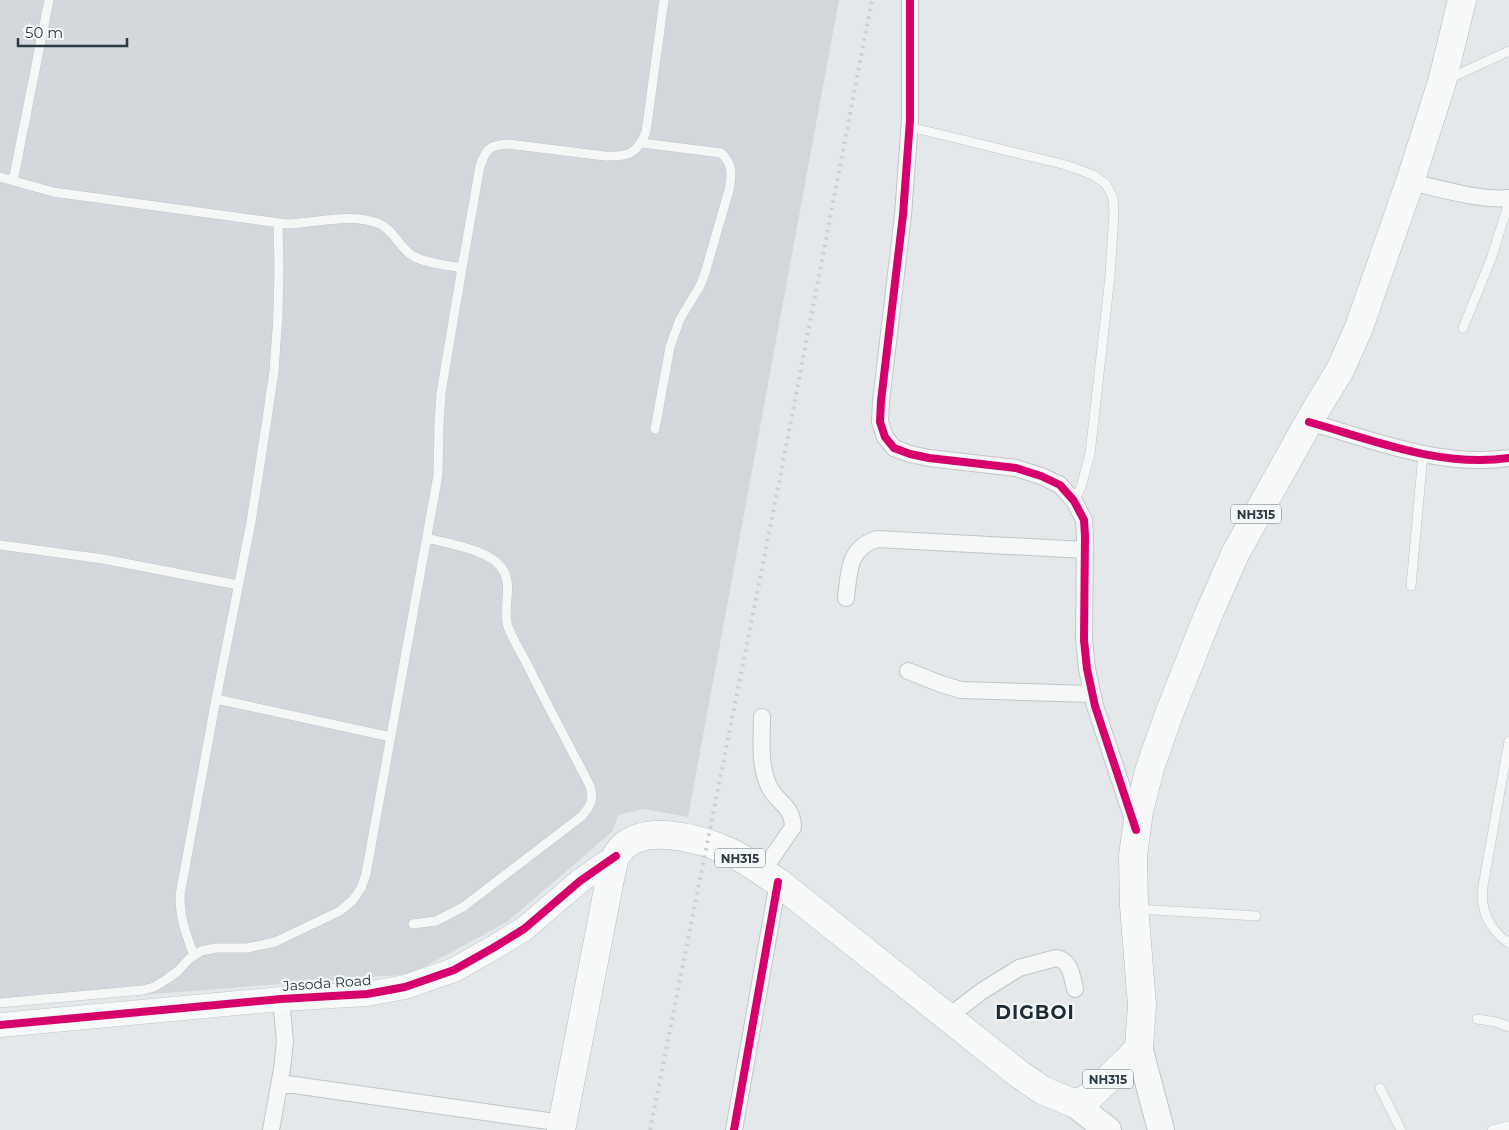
<svg xmlns="http://www.w3.org/2000/svg" width="1509" height="1130" viewBox="0 0 1509 1130" font-family="Montserrat,sans-serif">
<style>
.built{fill:#d4d8dd}
.lines{fill:none;stroke-linecap:round;stroke-linejoin:round}
.lane-casing{stroke:#c3c6c8;stroke-width:10}
.street-casing{stroke:#c3c6c8;stroke-width:18}
.secondary-casing{stroke:#c3c6c8;stroke-width:25}
.primary-casing{stroke:#c2c5c7;stroke-width:28}
.highway-casing{stroke:#b8bbbe;stroke-width:29}
.lane{stroke:#f5f6f6;stroke-width:9}
.street{stroke:#f5f6f6;stroke-width:16}
.secondary{stroke:#f7f8f8;stroke-width:24}
.primary{stroke:#f7f8f8;stroke-width:26}
.highway{stroke:#f7f8f8;stroke-width:28}
.rail{stroke:#ced0d2;stroke-width:4;stroke-dasharray:2.5 5;stroke-linecap:butt}
.cycleway-casing{stroke:#f4f7f8;stroke-width:11}
.cycleway{stroke:#d6006c;stroke-width:8}
.labels{text-anchor:middle;dominant-baseline:central;stroke-width:4.5;stroke-linejoin:round;paint-order:stroke}
.shield{fill:#f4f7f8;stroke:#687379;stroke-width:1}
.shield-label{font-size:12px;font-weight:bold;fill:#2c3a43}
.street-label{font-size:14px;fill:#2c3a43;stroke:#f4f7f8}
.district-label{font-size:19px;font-weight:bold;letter-spacing:1px;fill:#1e2b34;stroke:#f4f7f8}
</style>
<rect width="100%" height="100%" fill="#e5e8ea"/>
<path class="built" d="M0,0H839L688,817L644,809L618,815L613,831L507,922L411,974L0,1006Z"/>
<g class="lines">
<defs>
<path id="lane" d="M1448,79L1509,51
M910,127L1066,165L1093,175L1106,184L1113,198L1114,213L1110,276L1090,454L1081,487L1074,501
M642,143L721,153C733,164 732,174 729,190L705,273L700,286L680,319L670,347L655,429
M0,177L53,192L287,224C318,223 351,212 380,224C393,230 399,246 410,254C421,263 448,265 462,268L480,166C486,149 489,145 508,144L605,156C628,157 637,154 646,132L664,0
M13,181L49,0
M1463,328L1491,259L1509,202
M0,545L103,559L238,585
M1411,586L1423,454
M216,699L391,737
M1509,741L1483,886C1483,892 1482,897 1483,903C1484,918 1496,935 1509,943
M1137,909L1256,916
M413,924L436,921L463,907L582,816C591,805 594,800 590,786C569,745 547,705 527,664C521,652 510,636 507,623C503,606 513,586 503,570C492,550 448,544 427,538
M194,956C186,933 180,920 180,895L216,699L251,522L267,419L274,371L278,315L279,267L278,223
M0,1003L143,990L154,987L167,979L178,971L189,959L201,951L216,948H247L275,942L340,911L353,900L361,888L366,874L438,475L439,425L441,393L462,268
M1477,1019L1496,1022L1509,1027
M1380,1088L1401,1130
M1492,1130L1509,1126"/>
<path id="street" d="M910,0V120L903,215L881,401L880,422L885,437L894,448L910,454L929,458L1016,468L1041,476L1060,485L1074,501L1084,520L1085,536L1084,640L1087,669L1095,706L1134,823
M1410,182C1438,188 1481,201 1509,198
M1309,422C1373,440 1441,468 1509,458
M846,598C849,572 848,548 877,539L1085,550
M908,671L941,684L961,690L1092,694
M762,717C762,739 759,763 768,784C776,804 792,803 793,827L762,872
M948,1017L982,991L1019,968L1056,958C1071,960 1072,977 1075,989
M280,1083L562,1123
M271,1130L282,1069L285,1041L281,999
M734,1130L778,882"/>
<path id="secondary" d="M0,1025L281,999L367,994L405,987L454,970L493,948L524,929L580,881L616,856"/>
<path id="primary" d="M1139,1047L1161,1130
M1073,1103L1108,1130"/>
<path id="highway" d="M561,1130L611,874C613,868 613,861 616,856C636,819 703,839 732,853C748,861 763,873 778,882L1019,1074L1042,1090L1073,1103L1086,1100L1127,1061L1139,1047L1142,1005L1134,906L1133,856L1139,811L1150,768L1169,714L1207,618L1235,554L1315,411L1340,370L1358,330L1410,182L1442,82L1462,0"/>
</defs>
<use href="#lane" class="lane-casing"/>
<use href="#street" class="street-casing"/>
<use href="#secondary" class="secondary-casing"/>
<use href="#primary" class="primary-casing"/>
<use href="#highway" class="highway-casing"/>
<use href="#lane" class="lane"/>
<use href="#street" class="street"/>
<use href="#secondary" class="secondary"/>
<use href="#primary" class="primary"/>
<use href="#highway" class="highway"/>
<path class="rail" d="M650,1130L779,483L872,0"/>
<defs>
<path id="cycleway" d="M910,0V120L903,215L881,401L880,422L885,437L894,448L910,454L929,458L1016,468L1041,476L1060,485L1074,501L1084,520L1085,536L1084,640L1087,669L1095,706L1136,830
M1309,422C1373,440 1441,468 1509,458
M0,1025L281,999L367,994L405,987L454,970L493,948L524,929L580,881L616,856
M734,1130L778,882"/>
</defs>
<use href="#cycleway" class="cycleway-casing"/>
<use href="#cycleway" class="cycleway"/>
</g>
<g class="labels">
<g class="shield">
<rect x="1231" y="504.5" width="50" height="19" rx="4"/>
<rect x="715" y="848.5" width="50" height="19" rx="4"/>
<rect x="1083" y="1069.5" width="50" height="19" rx="4"/>
</g>
<g class="shield-label">
<text x="1256" y="514">NH315</text>
<text x="740" y="858">NH315</text>
<text x="1108" y="1079">NH315</text>
</g>
<g class="street-label">
<text transform="translate(327 983) rotate(-4)">Jasoda Road</text>
</g>
<g class="district-label">
<text x="1035" y="1012">DIGBOI</text>
</g>
</g>
<path d="M18 38v8h109v-8" fill="none" stroke="#2c3a43" stroke-width="2.5"/>
<text x="25" y="38" font-size="15" fill="#2c3a43" stroke="#f4f7f8" stroke-width="4" paint-order="stroke">50 m</text>
</svg>
